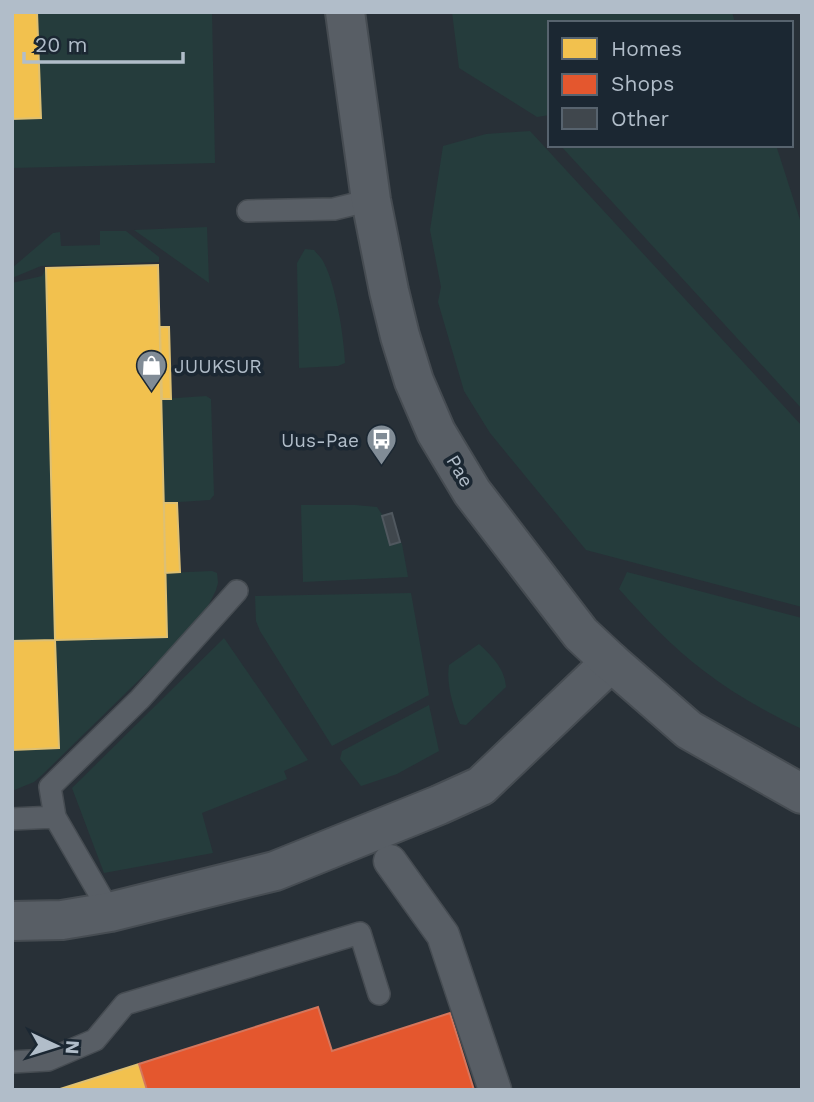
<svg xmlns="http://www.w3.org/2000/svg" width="814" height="1102" viewBox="0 0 814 1102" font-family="'Work Sans',sans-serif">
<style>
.green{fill:#253c3c}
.homes{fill:#f2c14e;stroke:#dec073;stroke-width:2}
.shops{fill:#e4572e;stroke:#d5765c;stroke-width:2}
.building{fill:#40474d;stroke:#50585f;stroke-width:2}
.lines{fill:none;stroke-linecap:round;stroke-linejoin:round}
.service-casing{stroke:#464c52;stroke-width:24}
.pedestrian-casing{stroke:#464c52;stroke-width:35}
.minor-casing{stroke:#464c52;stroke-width:42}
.tertiary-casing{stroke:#464c52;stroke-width:42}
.service{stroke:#585e65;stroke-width:21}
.pedestrian{stroke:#585e65;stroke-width:32}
.minor{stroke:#585e65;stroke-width:38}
.tertiary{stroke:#585e65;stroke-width:38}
.labels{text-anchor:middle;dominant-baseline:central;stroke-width:7;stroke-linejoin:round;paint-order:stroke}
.poi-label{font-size:19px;fill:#b1bdc9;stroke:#1b2732;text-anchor:start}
.street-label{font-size:19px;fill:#b1bdc9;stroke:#1b2732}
</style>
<rect width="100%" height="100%" fill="#283037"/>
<path class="green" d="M37,12H212L215,163L12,168V119L41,118Z
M452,12H732L735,23H550V115L537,117L459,68Z
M530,131L802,426V607L586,550L490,433L464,391L438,302L441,287L430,230L443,146L486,134Z
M560,145H776L802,226V409Z
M207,227L209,283L134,230Z
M100,231H126L159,257V262L41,266L12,278V268L53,233L60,232L61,246L100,245Z
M305,249L314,250C317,254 322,258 324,263C336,286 344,337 345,363L338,366L299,368L297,263Z
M46,268L55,639L167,637L165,573L212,571L217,573L218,583L216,590L205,612L184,636L42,775L34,782L12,791V750L59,747L55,640L12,641V283L42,276Z
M206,396L211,399L214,495L210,500L164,503L162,399Z
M301,505H355L377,507L402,544L408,577L303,582Z
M627,572L802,618V729C768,713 735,695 704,671C673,648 645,618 619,589Z
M411,593L429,695L332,746L260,631L256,621L255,596Z
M224,638L308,760L284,771L287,779L202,813L213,853L104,873L72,788Z
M479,644C492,656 505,669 506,687L466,725L460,724C453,706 446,684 449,665Z
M429,705L439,751L397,774L361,786L340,759L342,751Z"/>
<path class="homes" d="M12,12H37L41,118L12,119Z
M158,265L167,637L55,640L46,268Z
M160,327H169L171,399H162Z
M164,503H177L180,572L165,573Z
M55,640L59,748L12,750V641Z
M139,1064L147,1090H57Z"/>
<path class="shops" d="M318,1007L332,1051L450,1013L474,1090H147L139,1064Z"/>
<path class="building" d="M392,513L400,542L390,545L382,516Z"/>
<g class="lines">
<defs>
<path id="service" d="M248,211L334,209L371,200
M55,817L50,787L140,699L237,591
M12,819L55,817L110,912
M12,1062L48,1060L95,1040L125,1004L360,933L379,994"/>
<path id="pedestrian" d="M390,861L443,935L495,1090"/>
<path id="minor" d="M12,921L62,920L110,912L275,871L439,805L481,786L611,662"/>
<path id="tertiary" d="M345,12L371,200L389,291L400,336L414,381L436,432L472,492L581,634L611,662L689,730L802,794"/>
</defs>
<use href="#service" class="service-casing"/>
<use href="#pedestrian" class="pedestrian-casing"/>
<use href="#minor" class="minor-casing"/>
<use href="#tertiary" class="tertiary-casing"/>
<use href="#service" class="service"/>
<use href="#pedestrian" class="pedestrian"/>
<use href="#minor" class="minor"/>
<use href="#tertiary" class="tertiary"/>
</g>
<defs>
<symbol id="shop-pin" viewBox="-11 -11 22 30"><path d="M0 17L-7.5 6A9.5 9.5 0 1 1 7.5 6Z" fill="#818c96" stroke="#1b2732"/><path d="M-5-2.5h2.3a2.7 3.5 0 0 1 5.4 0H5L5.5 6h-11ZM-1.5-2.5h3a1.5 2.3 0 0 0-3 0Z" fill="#fff"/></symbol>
<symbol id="bus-pin" viewBox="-11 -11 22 30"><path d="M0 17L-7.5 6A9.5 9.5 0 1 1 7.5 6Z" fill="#818c96" stroke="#1b2732"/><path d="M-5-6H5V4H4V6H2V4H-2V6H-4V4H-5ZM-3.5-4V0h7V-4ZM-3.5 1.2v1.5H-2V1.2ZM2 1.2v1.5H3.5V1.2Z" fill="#fff"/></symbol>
</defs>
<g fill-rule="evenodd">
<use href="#shop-pin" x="134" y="348" width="35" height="47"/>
<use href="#bus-pin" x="364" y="422" width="35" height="47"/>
</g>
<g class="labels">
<g class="poi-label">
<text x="174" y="366">JUUKSUR</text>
<text x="359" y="440" text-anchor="end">Uus-Pae</text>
</g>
<g class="street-label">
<text transform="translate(460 471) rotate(59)">Pae</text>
</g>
</g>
<rect width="814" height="1102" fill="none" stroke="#b1bdc9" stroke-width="28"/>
<rect x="548" y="21" width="245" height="126" fill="#1b2732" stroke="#57636e" stroke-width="2"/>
<rect x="562" y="38" width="35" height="21" fill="#f2c14e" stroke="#57636e" stroke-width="2"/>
<text x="611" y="56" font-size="21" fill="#b1bdc9">Homes</text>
<rect x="562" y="74" width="35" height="21" fill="#e4572e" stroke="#57636e" stroke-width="2"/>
<text x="611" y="91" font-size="21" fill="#b1bdc9">Shops</text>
<rect x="562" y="108" width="35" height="21" fill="#40474d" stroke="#57636e" stroke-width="2"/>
<text x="611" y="126" font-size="21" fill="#b1bdc9">Other</text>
<g transform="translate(56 1046) rotate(94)" stroke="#1b2732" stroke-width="5" paint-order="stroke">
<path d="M0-5L12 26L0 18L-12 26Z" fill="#b1bdc9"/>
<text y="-10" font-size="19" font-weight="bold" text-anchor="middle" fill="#b1bdc9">N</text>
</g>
<path d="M24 52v10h159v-10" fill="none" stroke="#b1bdc9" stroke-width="3.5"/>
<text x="35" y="52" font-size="21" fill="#b1bdc9" stroke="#1b2732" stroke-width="5" paint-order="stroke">20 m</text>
</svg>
